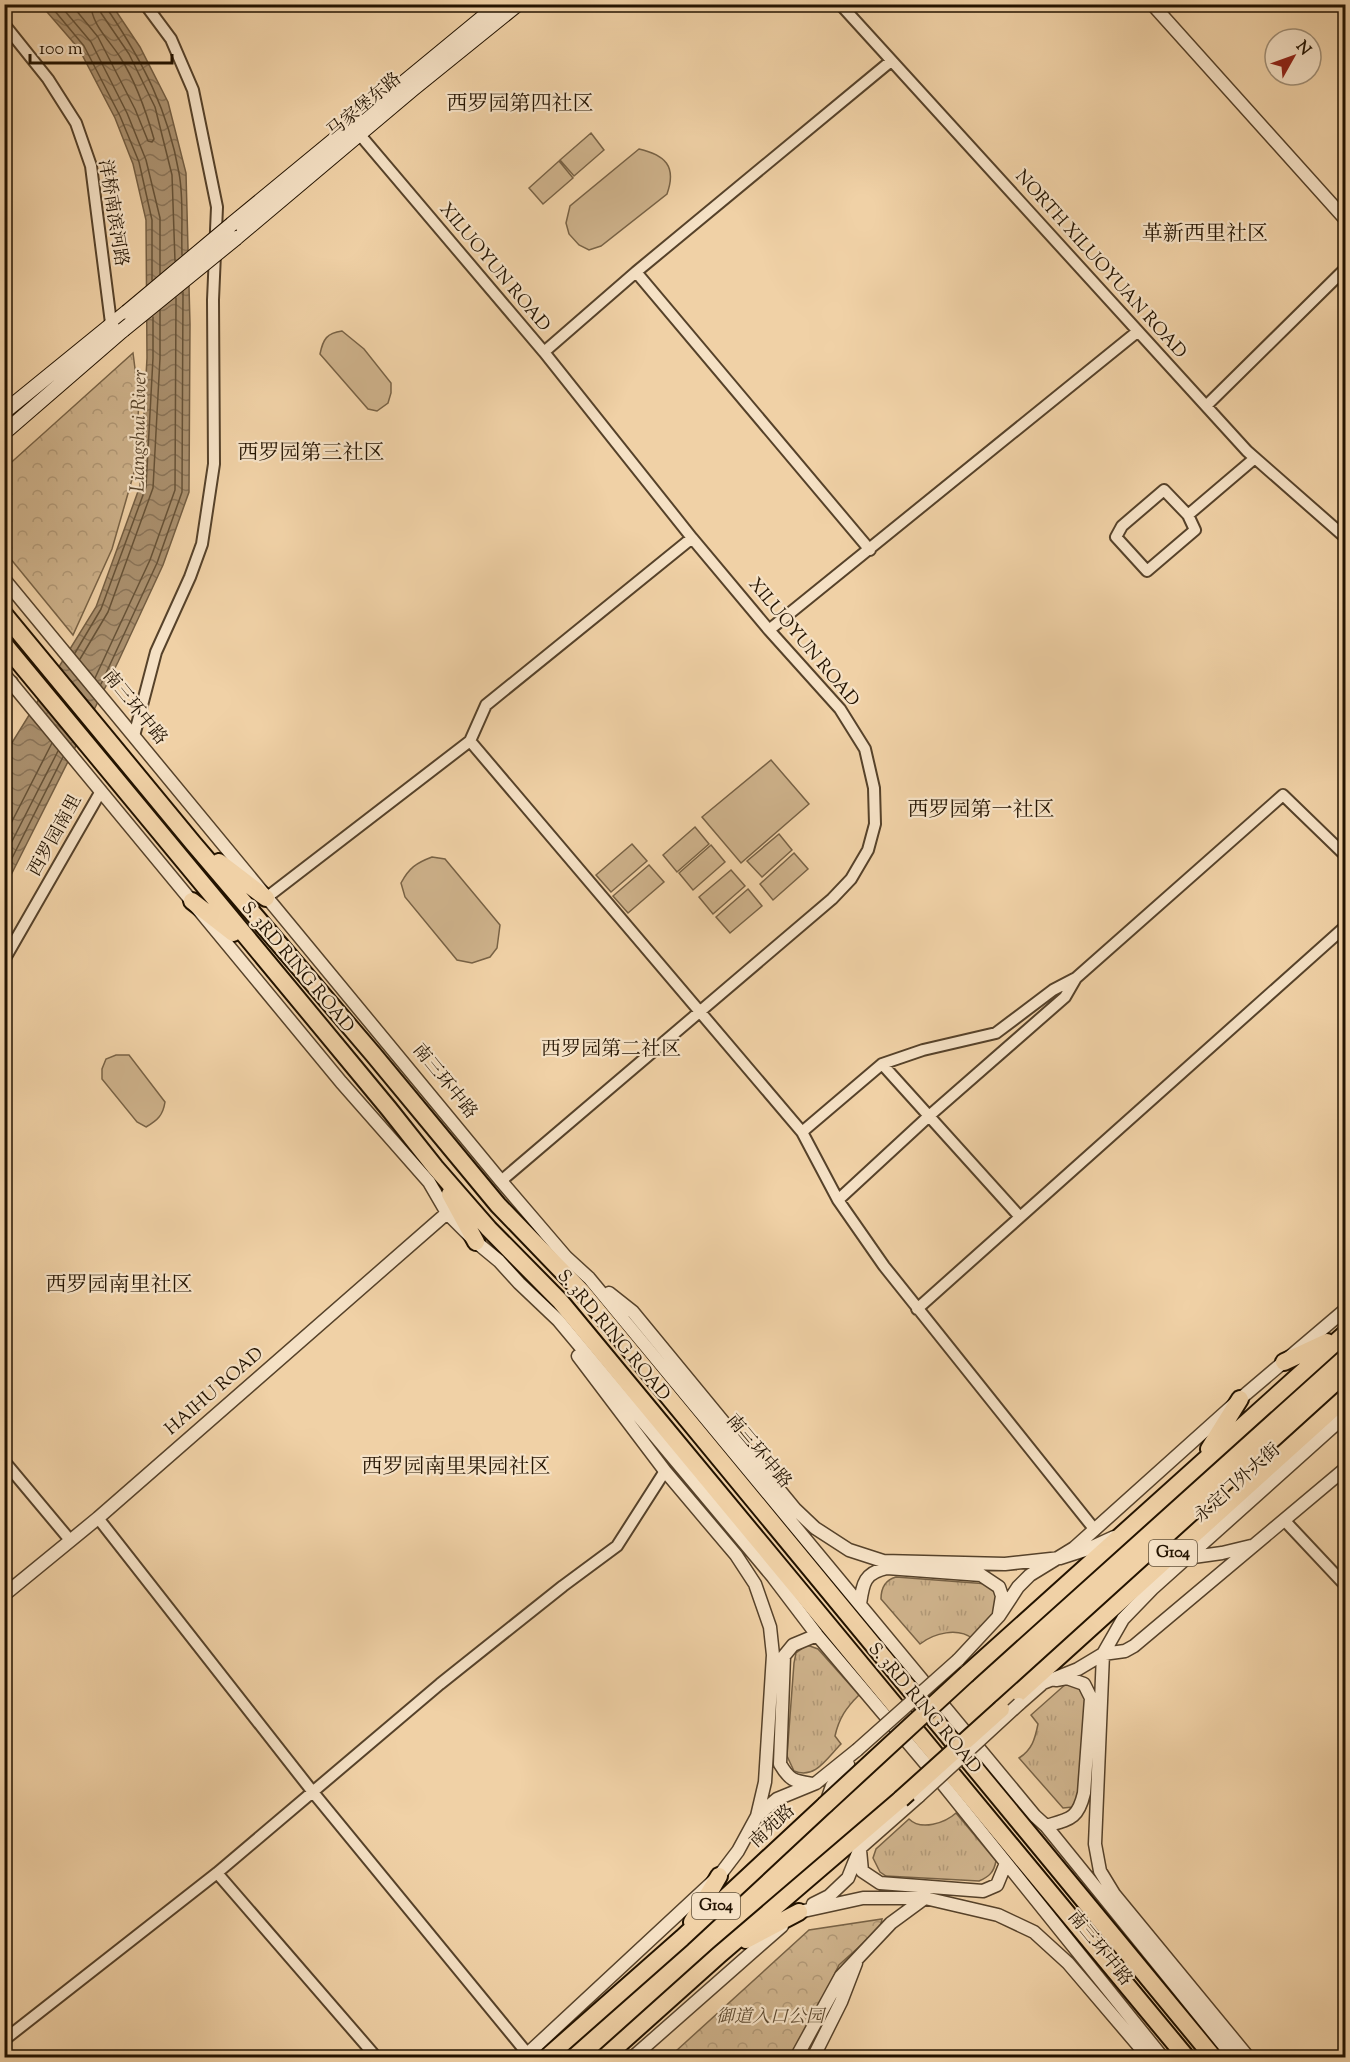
<svg xmlns="http://www.w3.org/2000/svg" width="1350" height="2062" viewBox="0 0 1350 2062" font-family="'Sorts Mill Goudy','Noto Serif SC',serif">
<style>
.grass{fill:url(#grass-tufts);stroke:#786245;stroke-width:1.5}
.park{fill:url(#park-crowns);stroke:#786245;stroke-width:1.5}
.pitch{fill:#cdb18a;stroke:#786245;stroke-width:1.5}
.water{fill:url(#water-waves);stroke:#745e42;stroke-width:1.5}
.lines{fill:none;stroke-linecap:round;stroke-linejoin:round}
.shore{stroke:#665237;stroke-width:1.5}
.minor-casing{stroke:#56422a;stroke-width:14}
.tertiary-casing{stroke:#56422a;stroke-width:15}
.secondary-casing{stroke:#231300;stroke-width:16}
.trunk-casing{stroke:#231300;stroke-width:20}
.minor{stroke:#f5e1c5;stroke-width:10}
.tertiary{stroke:#f5e1c5;stroke-width:12}
.secondary{stroke:#f5e1c5;stroke-width:14}
.trunk{stroke:#f0d1a6;stroke-width:16}
.tertiary-bridge-casing{stroke:#56422a;stroke-width:15;stroke-linecap:butt}
.secondary-bridge-casing{stroke:#231300;stroke-width:16;stroke-linecap:butt}
.trunk-bridge-casing{stroke:#231300;stroke-width:20;stroke-linecap:butt}
.tertiary-bridge{stroke:#f5e1c5;stroke-width:12}
.secondary-bridge{stroke:#f5e1c5;stroke-width:14}
.trunk-bridge{stroke:#f0d1a6;stroke-width:16}
.labels{text-anchor:middle;dominant-baseline:central;stroke-width:4.5;stroke-linejoin:round;paint-order:stroke}
.shield{fill:#f5e1c5;stroke:#62513b;stroke-width:1.5}
.shield-label{font-size:16px;font-weight:bold;fill:#231300}
.street-label{font-size:18px;fill:#231300;stroke:#f5e1c5}
.park-label{font-size:18px;font-style:italic;fill:#5e4a30;stroke:#f5e1c5}
.water-label{font-size:20px;font-style:italic;fill:#59452c;stroke:#f5e1c5}
.neighbourhood-label{font-size:20px;fill:#231300;stroke:#f5e1c5}
.quarter-label{font-size:21px;fill:#231300;stroke:#f5e1c5}
</style>
<defs>
<pattern id="grass-tufts" width="24" height="20" patternUnits="userSpaceOnUse" patternTransform="scale(1.5)"><rect width="24" height="20" fill="#cdb18a"/><path d="M3 7l-1-3M5 7V3M7 7l1-3M15 17l-1-3M17 17v-4M19 17l1-3" fill="none" stroke="#b09775"/></pattern>
<pattern id="park-crowns" width="20" height="18" patternUnits="userSpaceOnUse" patternTransform="scale(1.5)"><rect width="20" height="18" fill="#cdb18a"/><path d="M2 6a3 3 0 1 1 6 0M12 15a3 3 0 1 1 6 0" fill="none" stroke="#b09775"/></pattern>
<pattern id="water-waves" width="16" height="10" patternUnits="userSpaceOnUse" patternTransform="scale(1.5)"><rect width="16" height="10" fill="#aa906e"/><path d="M0 5q4-4 8 0t8 0" fill="none" stroke="#8a7458"/></pattern>
</defs>
<rect width="100%" height="100%" fill="#f0d1a6"/>
<filter id="stains"><feTurbulence type="fractalNoise" baseFrequency=".00333" numOctaves="4"/><feColorMatrix values="0 0 0 0 .2 0 0 0 0 .09 0 0 0 0 .02 0 0 0 .5 -.17"/></filter>
<radialGradient id="worn" r=".72"><stop offset=".6" stop-color="#630" stop-opacity="0"/><stop offset="1" stop-color="#630" stop-opacity=".3"/></radialGradient>
<path class="grass" d="M896,1577L988,1584L994,1586L1003,1602L973,1639C958,1627 934,1633 920,1644L881,1599C881,1588 885,1580 896,1577Z
M807,1645L818,1649L859,1695C846,1708 839,1718 835,1736L841,1744C827,1758 815,1780 794,1771L787,1756L794,1663L796,1653Z
M1067,1683L1079,1685L1086,1692L1083,1796L1073,1807L1063,1808L1019,1758C1032,1750 1035,1739 1038,1724L1031,1715Z
M956,1813L996,1861C994,1872 989,1877 979,1881L886,1876L880,1872L873,1858L876,1849L909,1819C921,1831 945,1823 956,1813Z"/>
<path class="park" d="M133,353L139,400L135,469L112,549L73,635L5,552V468Z
M882,1919L880,1928L839,1965L794,2057H682L676,2051L809,1930Z"/>
<path class="pitch" d="M591,133L604,150L574,176L560,160Z
M639,149C665,155 677,166 667,194L601,246L589,250L579,245L569,234L566,223L570,206Z
M559,161L573,178L543,204L529,188Z
M342,331L364,349L391,383V393L388,403L377,411L368,409L320,354C323,339 327,333 342,331Z
M771,760L809,804L741,863L702,817Z
M695,827L709,844L677,872L663,855Z
M779,834L792,850L762,877L747,861Z
M632,844L647,861L611,892L596,875Z
M711,845L725,862L693,890L679,873Z
M794,853L808,869L773,900L760,884Z
M432,857L445,859L500,925L497,948L490,957L472,963L457,960L405,897L401,883C409,868 416,863 432,857Z
M649,865L664,882L628,913L613,896Z
M731,870L745,886L713,914L699,897Z
M748,889L762,906L730,933L716,917Z
M116,1055H129L165,1102C163,1115 158,1120 146,1127L137,1122L102,1079V1069L106,1059Z"/>
<path class="water" d="M41,5H112L140,47L168,102L186,173L190,324L189,492L163,565L118,662L5,887V754L96,607L140,486L147,358L146,220L133,164L115,118L79,49Z"/>
<g class="lines">
<path class="shore" d="M49,4L84,46L120,116L139,162L152,220V280
M59,4L91,42L127,113L146,160L160,218V274
M71,4L98,37L135,109L148,141L152,142L154,139C146,111 136,82 120,57C110,41 91,24 91,4
M100,4L101,13L129,54L155,107L172,175L175,261
M107,4L108,10C143,62 168,110 179,173C184,199 181,228 182,255
M75,653L101,609L146,487L153,358V317
M80,659L108,612L153,488L160,358V310
M95,678L150,560L175,490L176,298
M101,684L157,563L182,492L183,292
M4,837L52,743
M4,857L58,751
M4,874L63,757"/>
<defs>
<path id="minor" d="M840,4L1247,451L1346,538
M4,24L48,79L76,123L91,166L111,323
M355,129L544,352L692,538L769,630L840,709L865,749L874,788L875,824L868,850L851,879L832,899L501,1181
M636,272L870,550
M544,352L636,272L891,61
M1207,405L1346,268
M1188,515L1164,490L1122,526L1116,537L1147,571L1195,530L1188,515L1255,458
M769,630L1137,332
M4,697L12,682
M134,736L156,652L190,577L202,544L214,464L213,300L217,207L193,90L171,39L145,4
M470,741L802,1132L838,1200L884,1266L1095,1530
M266,898L470,741L486,705L692,538
M4,960L101,791
M882,1064L1020,1217
M802,1132L882,1064L923,1050L996,1033L1053,990L1076,978
M838,1200L929,1116L1065,997L1076,978L1283,795L1346,856
M917,1309L1346,926
M4,1461L70,1540
M98,1518L312,1791L531,2058
M1284,1520L1346,1586
M217,1873L377,2058
M4,2040L217,1873L440,1684L563,1586L617,1546L665,1471"/>
<path id="tertiary" d="M1152,4L1346,220
M4,579L501,1181L566,1257L589,1278L1035,1816L1046,1826L1234,2058
M4,674L341,1082L429,1182L447,1213L476,1242L499,1261L519,1283L558,1320L773,1577L817,1635L942,1783L1163,2058
M609,1293L633,1312L795,1509L815,1528L849,1550L883,1561L1005,1564L1060,1558L1088,1549L1114,1537
M1186,1558L1222,1553L1251,1546
M4,1595L98,1518L447,1213
M860,1604C863,1583 864,1573 887,1568L981,1575L999,1587L1002,1596L999,1614
M1103,1654L1095,1844L1100,1871L1114,1894L1249,2058
M1103,1654L1125,1651L1134,1646L1346,1468
M958,1660L999,1616L1018,1587L1030,1575L1074,1548L1240,1399L1346,1309
M1019,1704L1043,1683L1078,1669L1103,1654L1123,1619L1152,1589L1346,1415
M813,1784C794,1781 790,1781 780,1764L784,1656L793,1645L817,1635
M826,1803L832,1786L848,1764
M757,1816L777,1799L816,1783L857,1750
M1046,1826C1070,1819 1078,1819 1084,1793L1091,1698L1084,1684L1067,1678L1056,1680
M860,1850L862,1871L880,1883L983,1891L997,1885L1006,1863
M813,1904L829,1896L848,1878L860,1848L919,1796
M799,1912L863,1898H925L998,1915L1034,1932L1068,1963L1149,2058
M523,2058L719,1876L738,1851L757,1816L765,1782L773,1655L770,1627L755,1584L736,1555L665,1471L578,1356
M632,2058L782,1926
M796,2058L841,1976L891,1923L925,1898
M813,2058L841,2002L856,1963"/>
<path id="secondary" d="M232,224L499,4
M236,238L413,89L518,4
M4,412L127,312
M4,433L123,330"/>
<path id="trunk" d="M4,614L193,843L373,1054L498,1205L582,1292L1214,2058
M4,644L389,1109L435,1167L489,1229L560,1301L1187,2058
M219,862L266,898
M192,901L233,933
M450,1194L476,1242
M1284,1362L1327,1342
M1209,1449L1240,1399
M967,1674L1346,1333
M1001,1709L1346,1397
M692,1922L719,1876
M746,1940L799,1912
M546,2058L682,1938L825,1805
M604,2058L719,1955L901,1799"/>
</defs>
<use href="#minor" class="minor-casing"/>
<use href="#tertiary" class="tertiary-casing"/>
<use href="#secondary" class="secondary-casing"/>
<use href="#trunk" class="trunk-casing"/>
<use href="#minor" class="minor"/>
<use href="#tertiary" class="tertiary"/>
<use href="#secondary" class="secondary"/>
<use href="#trunk" class="trunk"/>
<defs>
<path id="tertiary-bridge" d="M857,1750L958,1660
M919,1796L1019,1704"/>
<path id="secondary-bridge" d="M127,312L232,224
M123,330L236,238"/>
<path id="trunk-bridge" d="M901,1799L1001,1709
M825,1805L967,1674"/>
</defs>
<use href="#tertiary-bridge" class="tertiary-bridge-casing"/>
<use href="#secondary-bridge" class="secondary-bridge-casing"/>
<use href="#trunk-bridge" class="trunk-bridge-casing"/>
<use href="#tertiary-bridge" class="tertiary-bridge"/>
<use href="#secondary-bridge" class="secondary-bridge"/>
<use href="#trunk-bridge" class="trunk-bridge"/>
</g>
<g class="labels">
<g class="shield">
<rect x="1149" y="1540" width="48" height="26" rx="4.5"/>
<rect x="692" y="1893" width="48" height="26" rx="4.5"/>
</g>
<g class="shield-label">
<text x="1173" y="1553">G104</text>
<text x="716" y="1906">G104</text>
</g>
<g class="street-label">
<text transform="translate(365 106) rotate(-40)">马家堡东路</text>
<text transform="translate(112 213) rotate(81)">洋桥南滨河路</text>
<text transform="translate(1100 265) rotate(48)">NORTH XILUOYUAN ROAD</text>
<text transform="translate(494 268) rotate(50)">XILUOYUN ROAD</text>
<text transform="translate(803 643) rotate(50)">XILUOYUN ROAD</text>
<text transform="translate(134 708) rotate(51)">南三环中路</text>
<text transform="translate(56 836) rotate(-61)">西罗园南里</text>
<text transform="translate(297 968) rotate(50)">S. 3RD RING ROAD</text>
<text transform="translate(444 1082) rotate(51)">南三环中路</text>
<text transform="translate(613 1336) rotate(50)">S. 3RD RING ROAD</text>
<text transform="translate(215 1392) rotate(-41)">HAIHU ROAD</text>
<text transform="translate(758 1452) rotate(50)">南三环中路</text>
<text transform="translate(1238 1484) rotate(-42)">永定门外大街</text>
<text transform="translate(924 1709) rotate(50)">S. 3RD RING ROAD</text>
<text transform="translate(773 1827) rotate(-43)">南苑路</text>
<text transform="translate(1099 1949) rotate(51)">南三环中路</text>
</g>
<g class="park-label">
<text x="770" y="2018">御道入口公园</text>
</g>
<g class="water-label">
<text transform="translate(140 431) rotate(-89)">Liangshui River</text>
</g>
<g class="neighbourhood-label">
<text x="611" y="1050">西罗园第二社区</text>
</g>
<g class="quarter-label">
<text x="520" y="105">西罗园第四社区</text>
<text x="1205" y="235">革新西里社区</text>
<text x="311" y="454">西罗园第三社区</text>
<text x="981" y="811">西罗园第一社区</text>
<text x="119" y="1286">西罗园南里社区</text>
<text x="456" y="1468">西罗园南里果园社区</text>
</g>
</g>
<rect width="1350" height="2062" fill="none" stroke="#f0d1a6" stroke-width="24"/>
<rect x="6" y="6" width="1338" height="2050" fill="none" stroke="#231300" stroke-width="3"/>
<rect x="12" y="12" width="1326" height="2038" fill="none" stroke="#231300" stroke-width="1.5"/>
<g transform="translate(1293 57) rotate(50)"><circle r="28" fill="#f5e1c5" stroke="#a18f76" stroke-width="1.5"/>
<path d="M0-4.5L10 22L0 15L-10 22Z" fill="#8f2418"/>
<text y="-9" font-size="16" font-weight="bold" text-anchor="middle" fill="#231300">N</text>
</g>
<path d="M30 54v9h142v-9" fill="none" stroke="#231300" stroke-width="3"/>
<text x="39" y="54" font-size="18" fill="#231300" stroke="#f5e1c5" stroke-width="4.5" paint-order="stroke">100 m</text>
<rect width="100%" height="100%" filter="url(#stains)"/>
<rect width="100%" height="100%" fill="url(#worn)"/>
</svg>
